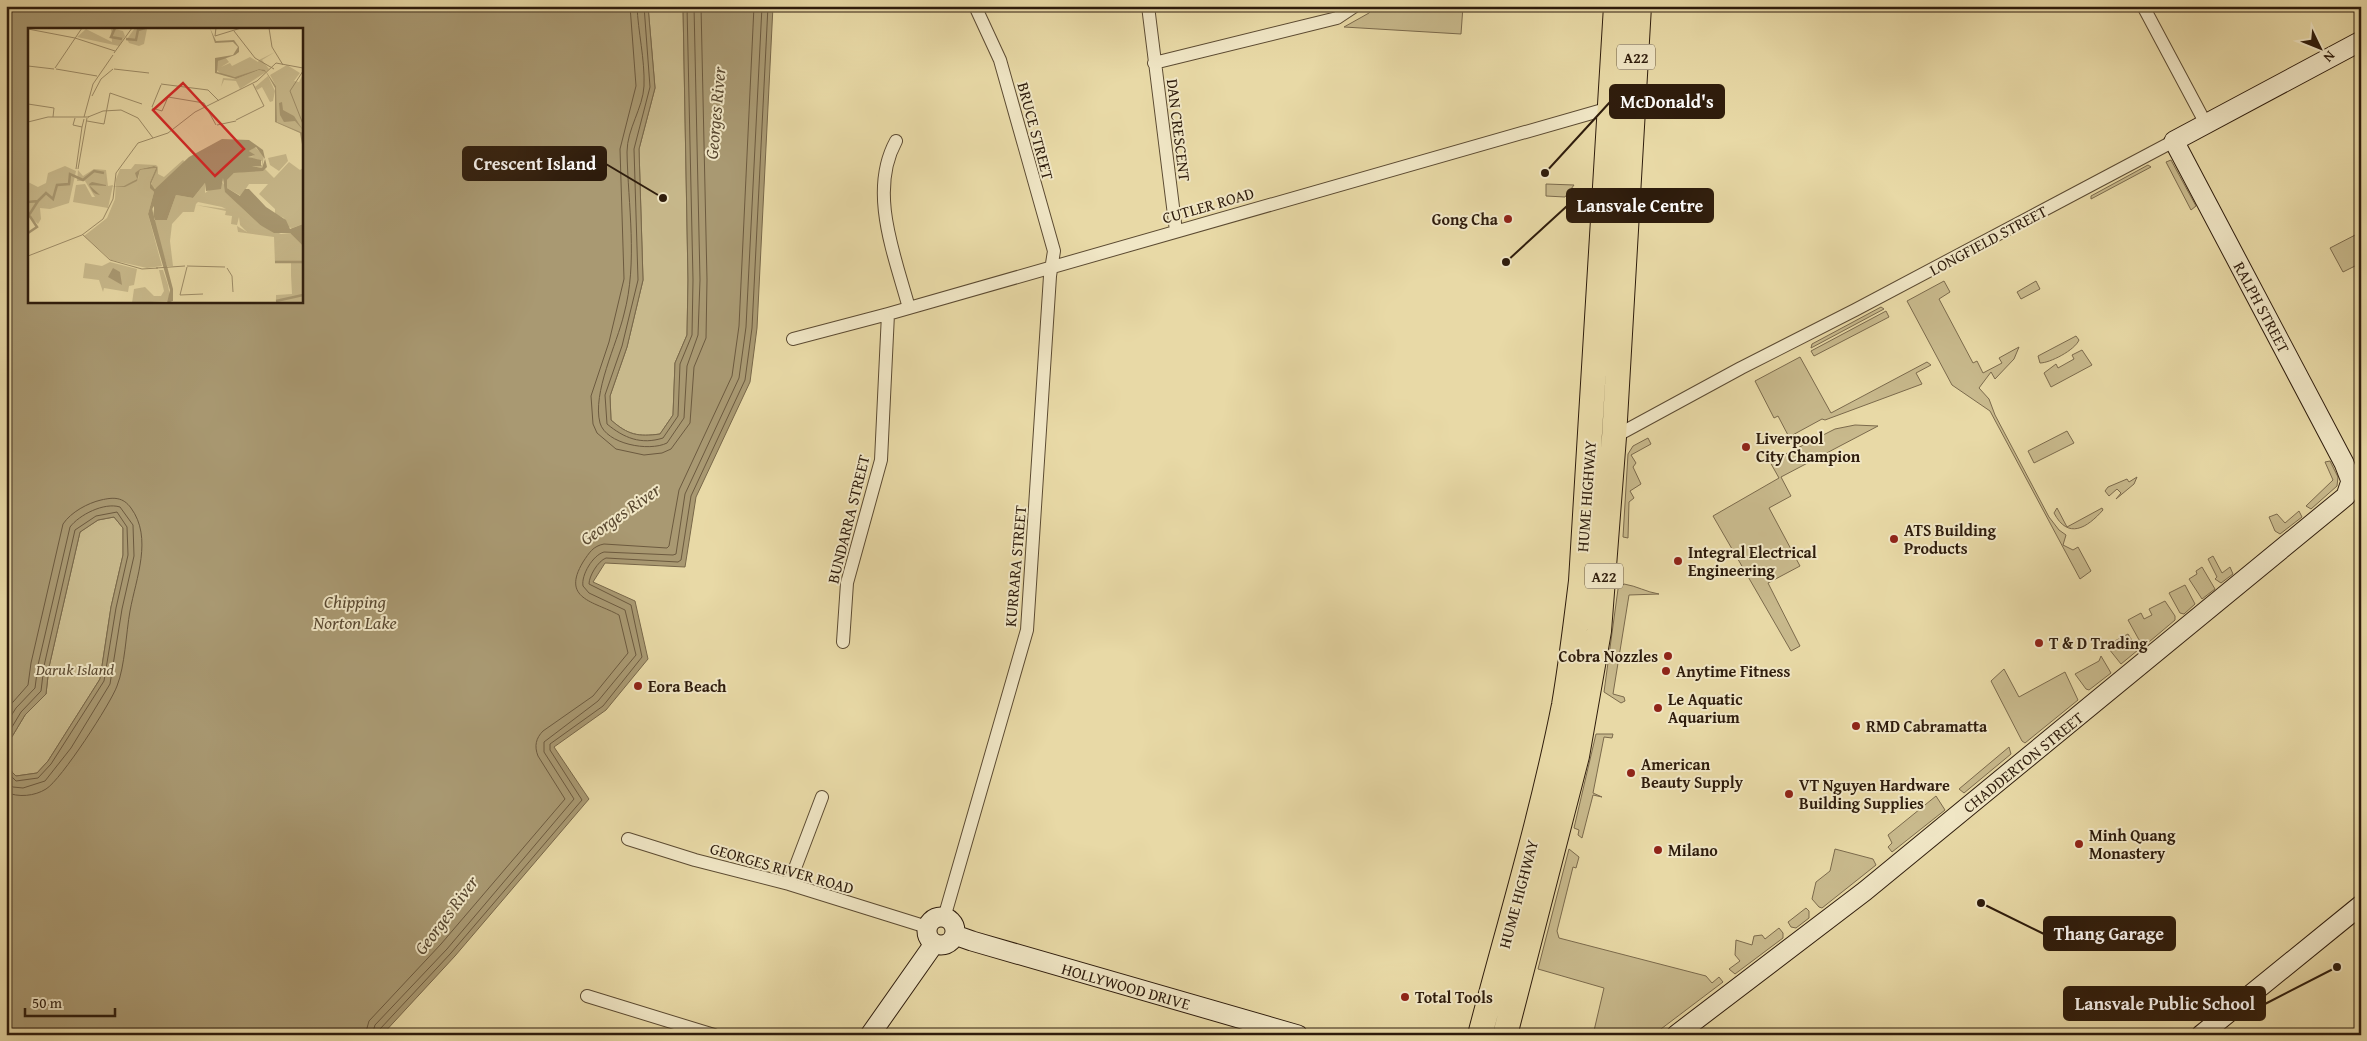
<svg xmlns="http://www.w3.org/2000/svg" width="2367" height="1041" viewBox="0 0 2367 1041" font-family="'Gentium Book Plus',serif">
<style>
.green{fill:#c8b98c;stroke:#7b6a4c}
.water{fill:#a99972;stroke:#786749;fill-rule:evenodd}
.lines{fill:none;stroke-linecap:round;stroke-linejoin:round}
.shore{stroke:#6c5a3f;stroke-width:1}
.street-casing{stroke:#5c4b32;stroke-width:14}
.secondary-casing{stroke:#2e1c0c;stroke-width:21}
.highway-casing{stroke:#2e1c0c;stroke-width:26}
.street{stroke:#f0e6c5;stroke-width:12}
.secondary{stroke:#f0e6c5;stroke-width:19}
.highway{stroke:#e8d9a6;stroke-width:24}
.poi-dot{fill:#8f2418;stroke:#f0e6c5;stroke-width:2}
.labels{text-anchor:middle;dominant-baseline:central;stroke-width:4;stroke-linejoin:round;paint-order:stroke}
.shield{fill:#f0e6c5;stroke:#685944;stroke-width:1}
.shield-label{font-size:15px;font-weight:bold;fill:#2e1c0c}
.street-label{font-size:16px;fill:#2e1c0c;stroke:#f0e6c5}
.poi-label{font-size:16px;font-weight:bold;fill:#2e1c0c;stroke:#f0e6c5;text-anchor:start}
.park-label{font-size:16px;font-style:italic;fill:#5c4b32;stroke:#f0e6c5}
.water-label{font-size:18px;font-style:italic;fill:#594830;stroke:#f0e6c5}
.inset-river{fill:none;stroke:#a99972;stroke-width:2.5}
.inset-road{fill:none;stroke:#9e8d68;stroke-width:1}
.view{fill:#d62828;fill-opacity:0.15;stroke:#d62828;stroke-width:2.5}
.inset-edge{fill:none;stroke:#2e1c0c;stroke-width:2.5}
.leader{fill:none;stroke:#2e1c0c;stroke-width:2}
.callout-dot{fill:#2e1c0c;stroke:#f0e6c5;stroke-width:2}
.callout{fill:#2e1c0c;stroke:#2e1c0c;stroke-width:2}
.callout-label{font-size:18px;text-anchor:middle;font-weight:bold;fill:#fff}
</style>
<rect width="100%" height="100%" fill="#e8d9a6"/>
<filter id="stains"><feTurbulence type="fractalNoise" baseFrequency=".004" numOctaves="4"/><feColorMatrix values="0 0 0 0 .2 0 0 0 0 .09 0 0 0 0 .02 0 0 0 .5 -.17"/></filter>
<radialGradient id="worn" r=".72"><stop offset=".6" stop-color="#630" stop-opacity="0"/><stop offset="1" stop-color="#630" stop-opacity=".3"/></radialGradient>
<path class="green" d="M648,6H683L688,280L687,335L675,363L673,415L660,434C638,437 628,435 611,420L610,396L627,347L643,280L639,149L655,88Z
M1375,6H1463L1461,34L1344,27L1369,13Z
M2171,160L2196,206L2191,210L2166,162Z
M2148,165L2151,167L2091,199V196Z
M1546,184L1574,185L1565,197L1546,196Z
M2361,232V263L2343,272L2330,248Z
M1944,281L1950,292L1939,299L1973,363L1977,361L1983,373L2002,363L1999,358L2019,347L2014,359L1995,379L1991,372L1979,388L1989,399L1995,415L2049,517L2059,530L2066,535L2063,545L2073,550L2078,547L2091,571L2080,579L1990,411L1952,385L1907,301Z
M2036,281L2040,289L2021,299L2017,292Z
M1881,307L1884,309L1811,348L1812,344Z
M1886,311L1889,317L1814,356L1811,351Z
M2076,336L2079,340C2075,350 2050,363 2040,363L2038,356Z
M2082,350L2092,365L2051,387L2044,373L2056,364L2058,368L2074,359L2072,355Z
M1800,357L1831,413L1927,362L1931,365L1916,373L1922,384L1825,420L1822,419L1789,437L1778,416L1774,418L1755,381Z
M1855,425L1878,426L1781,477L1791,496L1769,508L1800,566L1768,583L1800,646L1791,651L1713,516L1779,478L1770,462L1835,429Z
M2067,431L2074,443L2034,463L2028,451Z
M1648,438L1651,444L1631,455L1636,463L1633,467L1641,484L1630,491L1634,498L1629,502L1628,538L1623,537L1628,454L1633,446Z
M2330,461L2338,477L2337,486L2311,509L2306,506L2333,480L2325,462Z
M2137,477L2134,484L2116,499L2121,493L2117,489L2109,496L2105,491L2108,487L2127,479L2129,482Z
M2057,508L2067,527L2102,508L2103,510C2087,528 2068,540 2054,513Z
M2299,511L2302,517L2280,534L2275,531L2269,517L2277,514L2285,523Z
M114,517L123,528V555L111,607L100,679L48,761L37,773L16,776L12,772L7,759L10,740L25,715L46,694L49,667L80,532L98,520Z
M2213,556L2222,573L2230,567L2233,574L2221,583L2215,579L2217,577L2208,559Z
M2202,567L2215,589L2202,599L2189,579L2197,574L2196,571Z
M1624,584C1637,586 1646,592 1659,594L1629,595L1613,694L1624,697L1625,701L1621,703L1604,692L1618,589Z
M2185,585L2195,604L2184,614L2180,613L2169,593Z
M2165,601L2175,616V620L2143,647L2128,620L2141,613L2144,619L2152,615L2149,609Z
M2128,634L2138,650L2121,664L2109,649L2115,646L2113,642Z
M2101,656L2111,673L2089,690L2086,689L2075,674L2099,661Z
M2004,669L2019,697L2065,672L2078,700L2025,743L2022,741L1991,681Z
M1596,734H1613L1612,738L1604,737L1593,793L1602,797L1593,795L1582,838L1578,835L1579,830L1574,828Z
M2009,747L2011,754L1964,793L1959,789Z
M1936,796L1945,810L1892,852L1888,847L1892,843L1888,835Z
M1569,849L1579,857L1576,868L1573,867L1557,931L1559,938L1706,976L1712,983L1719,977L1723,982L1653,1035H1593L1604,988L1538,969Z
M1835,849L1873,859L1876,865L1822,908L1819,907L1812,899L1816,882L1830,871Z
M1806,908L1809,911V918L1796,928L1791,927L1788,922Z
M1779,928L1783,933V938L1735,974L1729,969L1740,961L1735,955L1736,940L1752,945L1754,936L1762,935L1765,939Z"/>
<path class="water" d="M6,6H648L655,88L639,149L643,280L627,347L610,396L611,420C628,435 638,437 660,434L673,415L675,363L687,335L688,280L683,6H773L757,328L750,382L696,497L685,567L605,563L593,582L635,601L648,659L606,710L554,747L589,799L455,956L382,1035H6ZM29,29H301V301H29ZM114,517L123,528V555L111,607L100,679L48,761L37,773L16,776L12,772L7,759L10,740L25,715L46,694L49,667L80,532L98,520Z"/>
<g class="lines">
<path class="shore" d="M630,6L636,86L620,149L624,279L609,342L591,396L593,424L597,433L616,449L644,455L662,453L671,449L690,423L694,367L706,338L707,280L701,6
M637,6C638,32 645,59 644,86C643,108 627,129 627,152C628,205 638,262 624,314C617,344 592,393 600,423C606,444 649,452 667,443L684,418L687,366L698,335L700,280L694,6
M644,6L650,87L634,149L638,280L622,346L605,395L607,424C624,438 641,445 663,438L678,416L680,364L692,335L693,280L687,6
M6,710L28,685L31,663L63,524C71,512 88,503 101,500C114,497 123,497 131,508C153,538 136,578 130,611C126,633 125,666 117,686C111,703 61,780 46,789C35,796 18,798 6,792
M6,724L16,708L35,688L38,665L70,527C79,515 104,502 120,507L133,525L134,556L122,609L110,684L71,748L45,781L23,788L13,787L6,782
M6,737L21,712L41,691L44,666L75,530L96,516L117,512L127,527L128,555L116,608L104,681L51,764L38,778L16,781L6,771
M365,1035L369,1021L441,944L565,799L538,756C534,746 536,738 543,731L593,696L628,653L619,615C593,601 561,599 583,562C589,553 593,546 604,544L667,548L669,546L679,490L732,376L739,326L754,6
M372,1035L375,1025L447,949L574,799L544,752V742L598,701L636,655L625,610L589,593L583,586C581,575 593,555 604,552L673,555L676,554L685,494L739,378L746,327L762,6
M378,1035L380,1029L451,953L582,800L550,750V744L603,706L642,657L631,605L589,584C589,576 598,561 606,558L678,562L681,560L691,496L745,380L752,328L768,6"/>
<defs>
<path id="street" d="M1148,6L1176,231
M2143,6L2206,124
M1154,63L1337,18L1355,6
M896,141C868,192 895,256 909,308
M793,339L888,314L1613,107
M1614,437L1741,368L1855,310L2174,141
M843,642L847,583L881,460L888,314
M628,839L695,860L789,884L927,927
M789,884L822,797
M944,918L1027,630L1050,276L1054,251L1000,60L975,6
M587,996L714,1035"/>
<path id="secondary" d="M927 931a14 14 0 1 1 28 0a14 14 0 1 1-28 0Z
M955,935L972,941L1298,1035
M870,1035L934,944
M1676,1035L1865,891L2346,496L2351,481L2344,463L2174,141L2361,41
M2201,1035L2361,905"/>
<path id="highway" d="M1480,1035C1509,925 1542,816 1564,705C1571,664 1576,622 1581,581L1616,6
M1505,1035L1577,756L1599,631L1614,437L1639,6"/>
</defs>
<use href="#street" class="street-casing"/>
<use href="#secondary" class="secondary-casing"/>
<use href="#highway" class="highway-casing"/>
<use href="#street" class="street"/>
<use href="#secondary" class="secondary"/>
<use href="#highway" class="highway"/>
</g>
<g class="poi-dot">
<circle cx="1508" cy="219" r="5"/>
<circle cx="1746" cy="447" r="5"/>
<circle cx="1894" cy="539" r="5"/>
<circle cx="1678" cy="561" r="5"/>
<circle cx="2039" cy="643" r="5"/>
<circle cx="1668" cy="656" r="5"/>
<circle cx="1666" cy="671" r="5"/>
<circle cx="638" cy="686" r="5"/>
<circle cx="1658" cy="708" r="5"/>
<circle cx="1856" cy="726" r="5"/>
<circle cx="1631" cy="773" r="5"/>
<circle cx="1789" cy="794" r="5"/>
<circle cx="2079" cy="844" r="5"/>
<circle cx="1658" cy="850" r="5"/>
<circle cx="1405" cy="997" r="5"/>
</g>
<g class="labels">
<g class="shield">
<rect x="1617" y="44.5" width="38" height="25" rx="4"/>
<rect x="1585" y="563.5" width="38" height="25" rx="4"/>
</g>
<g class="shield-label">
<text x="1636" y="57">A22</text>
<text x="1604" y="576">A22</text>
</g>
<g class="street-label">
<text transform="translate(1179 130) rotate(83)">DAN CRESCENT</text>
<text transform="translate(1036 131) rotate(75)">BRUCE STREET</text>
<text transform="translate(1208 205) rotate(-16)">CUTLER ROAD</text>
<text transform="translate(1988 240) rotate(-28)">LONGFIELD STREET</text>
<text transform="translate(2262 307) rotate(62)">RALPH STREET</text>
<text transform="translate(1586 496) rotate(-86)">HUME HIGHWAY</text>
<text transform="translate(848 519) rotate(-76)">BUNDARRA STREET</text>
<text transform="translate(1015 566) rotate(-85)">KURRARA STREET</text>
<text transform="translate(2023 762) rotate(-39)">CHADDERTON STREET</text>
<text transform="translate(782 868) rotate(16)">GEORGES RIVER ROAD</text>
<text transform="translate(1518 894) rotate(-75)">HUME HIGHWAY</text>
<text transform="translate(1126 986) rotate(16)">HOLLYWOOD DRIVE</text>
</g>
<g class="poi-label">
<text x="1498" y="219" text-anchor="end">Gong Cha</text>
<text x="1756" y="438">Liverpool<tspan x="1756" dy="18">City Champion</tspan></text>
<text x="1904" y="530">ATS Building<tspan x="1904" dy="18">Products</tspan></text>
<text x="1688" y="552">Integral Electrical<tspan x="1688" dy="18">Engineering</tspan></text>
<text x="2049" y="643">T &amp; D Trading</text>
<text x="1658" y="656" text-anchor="end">Cobra Nozzles</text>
<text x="1676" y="671">Anytime Fitness</text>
<text x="648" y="686">Eora Beach</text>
<text x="1668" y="699">Le Aquatic<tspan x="1668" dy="18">Aquarium</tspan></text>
<text x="1866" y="726">RMD Cabramatta</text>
<text x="1641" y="764">American<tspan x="1641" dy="18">Beauty Supply</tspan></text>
<text x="1799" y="785">VT Nguyen Hardware<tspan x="1799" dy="18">Building Supplies</tspan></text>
<text x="2089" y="835">Minh Quang<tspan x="2089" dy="18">Monastery</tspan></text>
<text x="1668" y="850">Milano</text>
<text x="1415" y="997">Total Tools</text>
</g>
<g class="park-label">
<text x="75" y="669">Daruk Island</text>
</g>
<g class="water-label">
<text transform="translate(715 113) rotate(-85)">Georges River</text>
<text transform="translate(620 514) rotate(-35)">Georges River</text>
<text x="355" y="601">Chipping<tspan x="355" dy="21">Norton Lake</tspan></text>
<text transform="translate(446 915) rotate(-53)">Georges River</text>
</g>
</g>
<g transform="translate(28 28)">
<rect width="275" height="275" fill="#e8d9a6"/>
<path d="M83,0L95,3L97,8L91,18L49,9L58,1L84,14ZM107,0H126L119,1L116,16L111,18L101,15L99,11ZM247,24L234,32L241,41L239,43L231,41L208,49L194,47L188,41L190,33L197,29L201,34L193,39L202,35L204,38L222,29L230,34L231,32ZM259,37L272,45L266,53L271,54L275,46V106L250,95L247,90L248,58L242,47ZM231,42L238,44L212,61L208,53L196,52L193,59L195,50L208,51ZM240,48L247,63L245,73L242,74L234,59L229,62L227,59ZM227,119L236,128L234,140L224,138L234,137V133L220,129L226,128L221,123ZM258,126L260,133L251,143L242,137L240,130ZM155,132L157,134L128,161L123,157L129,141V139L125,138L112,141L108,145L109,151L105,153L110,151L112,142L128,140L122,154L124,162L126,164L120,186L134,238L119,240L83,232L56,208L79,190L87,171L88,151L92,141H103L107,136L128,137L130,139V146L136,149ZM261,134L272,142L275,140V196L264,200L259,199L256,190L247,186V181L231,166L240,156H221L213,168L199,160V152L206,145L237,141L246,150ZM37,138L48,143L41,175L22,181L12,180L13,191L10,196L3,190V185L0,187V154L10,159L18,155L20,145ZM66,141L78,142L80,158L85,157L80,180L45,174L48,157L57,156L64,169H67L57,153H49L50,142L55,148ZM198,145L194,154L211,177L232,197L253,206L262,205L275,218V275H248V267L264,266L263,247V235H247L246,209L210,204L209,198L219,204L212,197L211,189L209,197L203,196L204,188L197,187L198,183L168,177L198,181L194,179L170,174L168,176L166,184H155L144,196L142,213L145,238H139L125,194L124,178L128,192H139L148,167L165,170L177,155V165L184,160L193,161V154ZM82,234L109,241L106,257L101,258L100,264L76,260L75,264L71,252L55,250L57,235L74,238ZM131,242H135L140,257L142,269L140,273L104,275L106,261L117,259L126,268H133L136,263Z" fill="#c8b98c"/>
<path d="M182,0L188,13L206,12L211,19V24L207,27L190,33L189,44L207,49L231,41L237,42L248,58L249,94L275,105V122L272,105L247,94V60L238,44L231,42L208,51L187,45V30L205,27L210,19L205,14L187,15ZM254,74L255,82L266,88L275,102L267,93L256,94L252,87L251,75ZM194,111L221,112L235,122L239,139L235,143L206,145L199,152V160L212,168L217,161H221L238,179L258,192L262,201L275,196V218L262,205H246L232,197L197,164L195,150L193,161L178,163L177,155L165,170L148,167L139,192H126V178L124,181L145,261V273L139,275L142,262L120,186L126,164L122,160V154L128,140L112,142L109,153L97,159H83L72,167L68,166L65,164L62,159L61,156L64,154L78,157L77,144L78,158L61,157L72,167L83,159L96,158L109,151L107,145L112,141L126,138L129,139V142L123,156L127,161L161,129ZM228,119L237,131L234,140L224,138H233V132L220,129L227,127L221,123ZM85,240L92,244L94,257L80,249Z" fill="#a99972" fill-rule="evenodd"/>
<path class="inset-river" d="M87,0L83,9L94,11M98,11L108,12L110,2L117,0M0,174L10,173L18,165L25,171L29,157L41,156L42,146L55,152L66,143L76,145M0,205L9,199L1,187L10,173M247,234H275M248,273L275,267"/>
<path class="inset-road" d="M188,0L187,8L213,0M241,0L244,19L255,37M0,1L47,10L87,23M206,3L227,30L246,41M86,25L104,0M0,38L26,41M27,40L54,0M28,41L69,48M86,41L121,45M275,43L262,63L275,96M133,56L180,62L191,73M64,68L73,51L85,41M0,76L26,80L25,89M124,79L133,57M124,80L134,83L140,69L176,75L188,97M56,89L65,56L85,27M60,89L75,83L93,82L110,90L125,110M47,90L45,97L54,99L56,91M208,92L236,78L225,56M59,93L76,96M0,94L20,89H61M76,96L82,65L114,76M189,97L208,93M48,141L54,99M50,141L59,90M54,206L82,232L114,241L130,240M0,228L54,207L75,191L85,171L88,145L110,115L140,105L167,84L229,53L248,35L275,40M159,238L197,239M128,240L157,238M199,240L204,248L205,264M152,267L159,239M152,267L175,266"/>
<path class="view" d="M155,55L216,121L187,148L125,82Z"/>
<rect width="275" height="275" class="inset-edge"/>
</g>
<path class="leader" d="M1545 173L1610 102M663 198L606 164M1506 262L1567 206M1981 903L2044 934M2337 967L2265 1004"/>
<g class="callout-dot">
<circle cx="1545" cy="173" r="5"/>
<circle cx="663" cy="198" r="5"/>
<circle cx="1506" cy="262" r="5"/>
<circle cx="1981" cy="903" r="5"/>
<circle cx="2337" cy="967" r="5"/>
</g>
<g class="callout">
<rect x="1610" y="85" width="114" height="33" rx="5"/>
<rect x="463" y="147" width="143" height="33" rx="5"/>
<rect x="1567" y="189" width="146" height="33" rx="5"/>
<rect x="2044" y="917" width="131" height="33" rx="5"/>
<rect x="2064" y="987" width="201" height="33" rx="5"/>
</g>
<g class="callout-label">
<text x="1667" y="108">McDonald's</text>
<text x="535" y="170">Crescent Island</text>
<text x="1640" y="212">Lansvale Centre</text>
<text x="2109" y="940">Thang Garage</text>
<text x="2165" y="1010">Lansvale Public School</text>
</g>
<rect width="2367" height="1041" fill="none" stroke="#e8d9a6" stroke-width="25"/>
<rect x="8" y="8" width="2352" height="1026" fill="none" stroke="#2e1c0c" stroke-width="2.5"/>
<rect x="12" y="12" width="2342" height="1016" fill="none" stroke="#2e1c0c"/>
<g transform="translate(2320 48) rotate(133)" stroke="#f0e6c5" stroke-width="4" paint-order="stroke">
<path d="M0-4L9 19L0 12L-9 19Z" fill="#2e1c0c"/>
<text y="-8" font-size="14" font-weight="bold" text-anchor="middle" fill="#2e1c0c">N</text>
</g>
<path d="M25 1008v8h90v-8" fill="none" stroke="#2e1c0c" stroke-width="2.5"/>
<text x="32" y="1008" font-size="15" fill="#2e1c0c" stroke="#f0e6c5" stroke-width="4" paint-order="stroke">50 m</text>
<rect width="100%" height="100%" filter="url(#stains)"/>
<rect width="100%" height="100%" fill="url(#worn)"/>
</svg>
